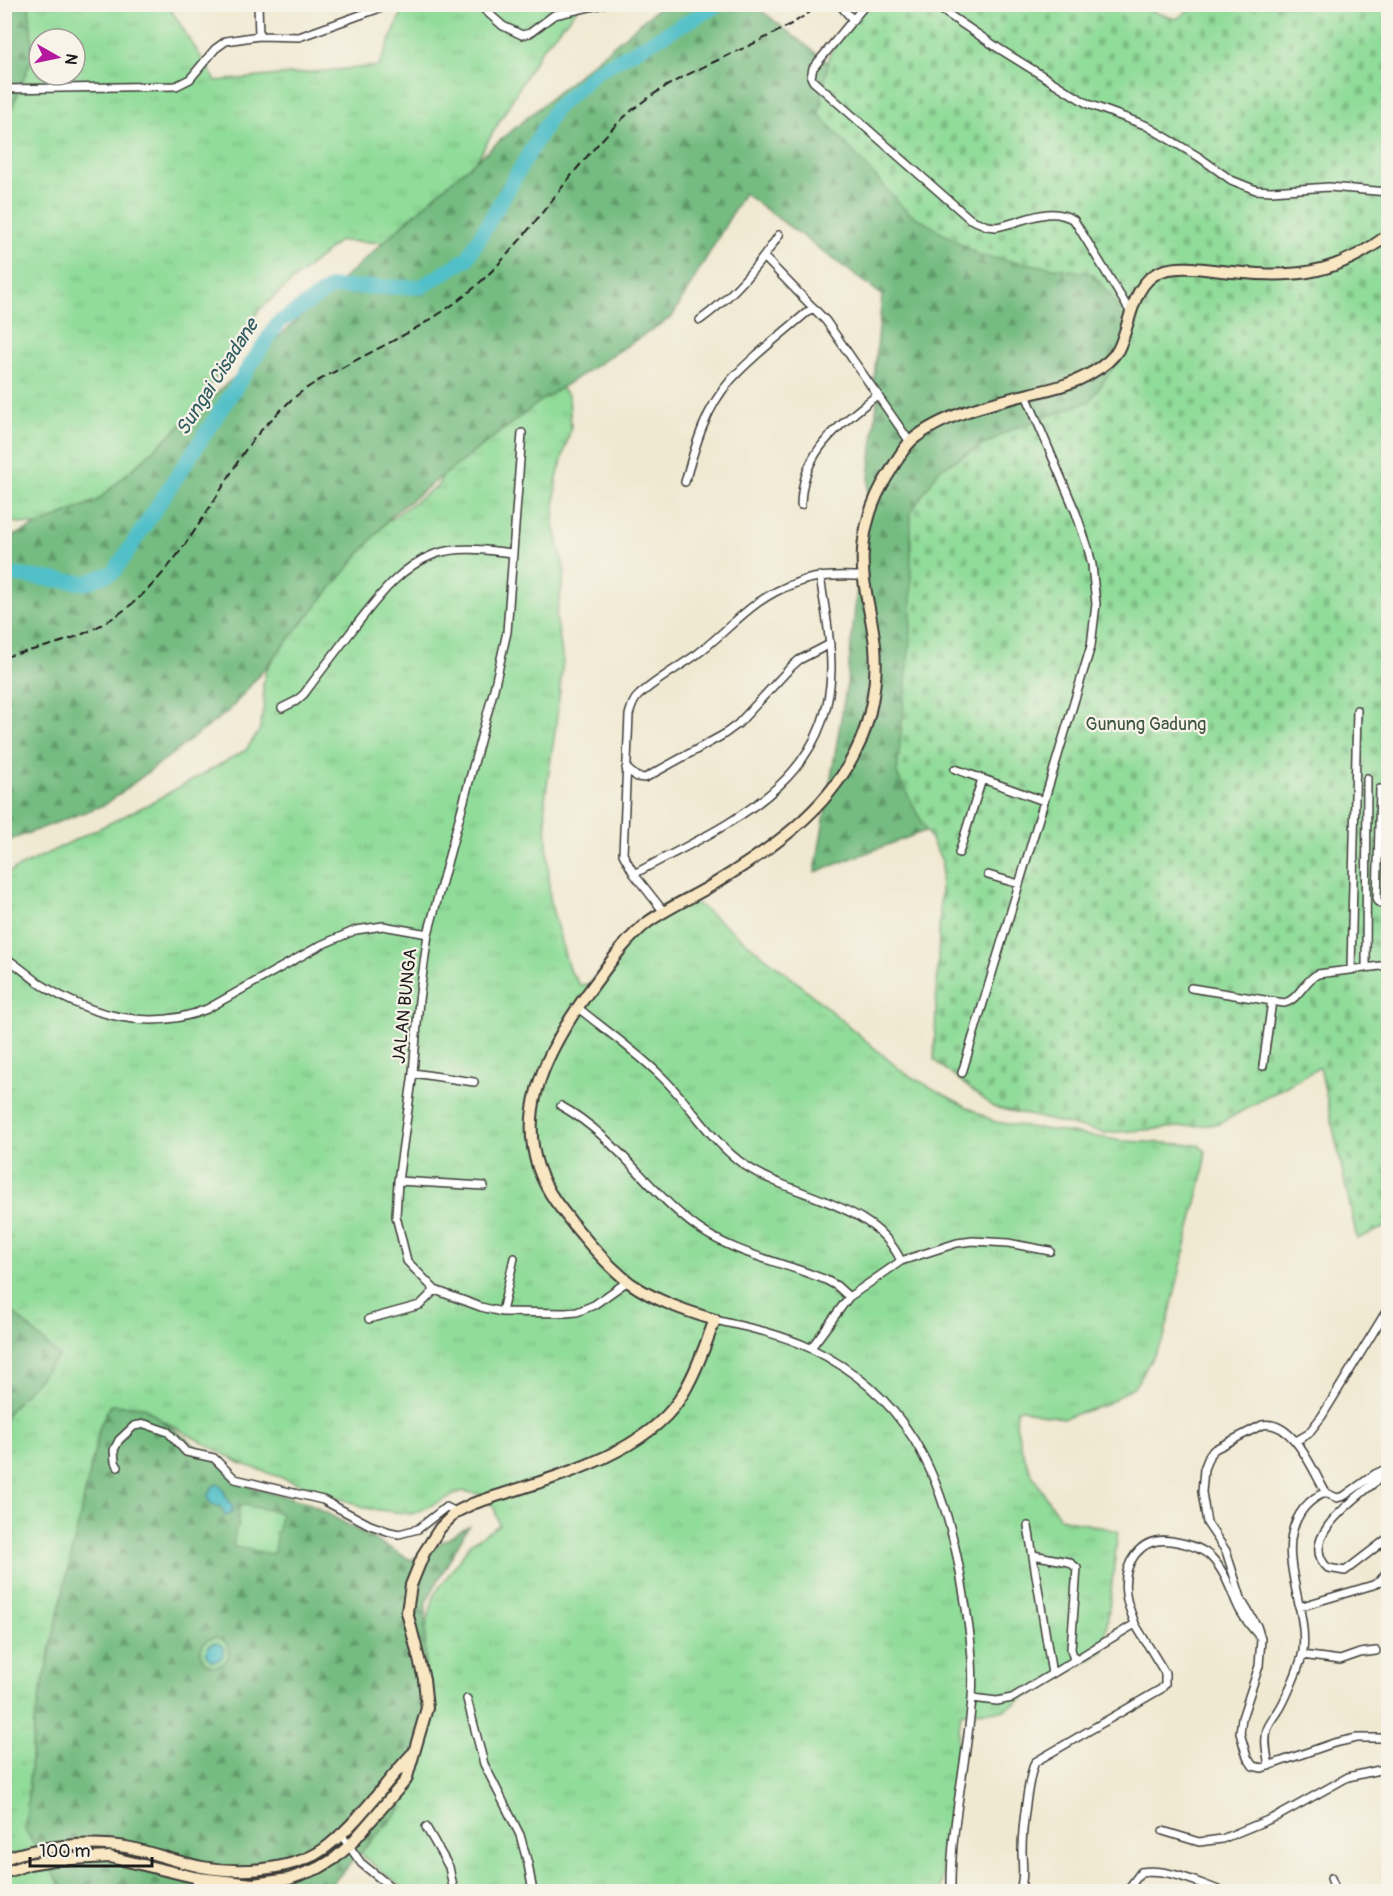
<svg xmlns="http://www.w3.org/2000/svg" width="1393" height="1896" viewBox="0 0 1393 1896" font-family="Pangolin,sans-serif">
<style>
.grass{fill:url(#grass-tufts);stroke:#567c5a;stroke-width:1.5;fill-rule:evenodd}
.forest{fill:url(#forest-firs);stroke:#486c4e;stroke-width:1.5}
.cemetery{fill:url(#cemetery-stones);stroke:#567c5a;stroke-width:1.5}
.garden{fill:url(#garden-furrows);stroke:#567c5a;stroke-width:1.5}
.pitch{fill:#90dc99;stroke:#567c5a;stroke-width:1.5}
.water{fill:#51bfc8;stroke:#366e72;stroke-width:1.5}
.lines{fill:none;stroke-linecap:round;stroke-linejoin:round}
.river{stroke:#51bfc8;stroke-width:15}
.street-casing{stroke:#3c3b37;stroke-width:10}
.secondary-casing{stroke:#3c3b37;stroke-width:14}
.street{stroke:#fff;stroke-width:7}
.secondary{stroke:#f9e7c3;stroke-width:10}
.rail{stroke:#1c1c1c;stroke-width:2;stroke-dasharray:9 4.5;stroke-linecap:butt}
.labels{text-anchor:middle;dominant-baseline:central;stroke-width:4.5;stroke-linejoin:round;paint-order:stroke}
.park-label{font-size:18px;fill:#3f5642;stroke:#f7f3e8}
.street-label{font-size:18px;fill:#1c1c1c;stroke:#f7f3e8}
.water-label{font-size:20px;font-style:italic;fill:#315d61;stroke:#f7f3e8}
</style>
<defs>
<pattern id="grass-tufts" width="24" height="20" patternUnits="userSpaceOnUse" patternTransform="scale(1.5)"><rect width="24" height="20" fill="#90dc99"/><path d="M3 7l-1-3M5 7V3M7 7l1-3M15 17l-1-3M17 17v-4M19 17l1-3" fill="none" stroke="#7cbc83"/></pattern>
<pattern id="forest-firs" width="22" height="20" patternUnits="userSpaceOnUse" patternTransform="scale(1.5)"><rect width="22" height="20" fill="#74bc81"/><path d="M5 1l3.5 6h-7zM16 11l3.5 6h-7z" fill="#5e9869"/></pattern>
<pattern id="cemetery-stones" width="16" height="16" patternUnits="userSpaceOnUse" patternTransform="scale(1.5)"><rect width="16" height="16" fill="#90dc99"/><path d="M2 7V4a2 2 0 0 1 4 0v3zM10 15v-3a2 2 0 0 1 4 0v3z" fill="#7cbc83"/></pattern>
<pattern id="garden-furrows" width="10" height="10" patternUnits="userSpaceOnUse" patternTransform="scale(1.5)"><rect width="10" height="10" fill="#90dc99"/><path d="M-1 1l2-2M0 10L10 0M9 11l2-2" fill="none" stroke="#7cbc83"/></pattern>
</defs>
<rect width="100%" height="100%" fill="#f7f3e8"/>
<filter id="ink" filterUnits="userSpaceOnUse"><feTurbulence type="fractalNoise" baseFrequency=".0167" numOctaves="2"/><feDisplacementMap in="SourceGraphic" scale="12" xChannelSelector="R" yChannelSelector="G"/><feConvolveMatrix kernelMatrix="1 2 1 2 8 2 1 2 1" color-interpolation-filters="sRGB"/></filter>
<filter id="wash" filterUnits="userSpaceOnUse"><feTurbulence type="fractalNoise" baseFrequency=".008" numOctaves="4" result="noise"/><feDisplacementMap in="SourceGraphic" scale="24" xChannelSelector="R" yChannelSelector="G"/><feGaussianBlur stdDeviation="1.35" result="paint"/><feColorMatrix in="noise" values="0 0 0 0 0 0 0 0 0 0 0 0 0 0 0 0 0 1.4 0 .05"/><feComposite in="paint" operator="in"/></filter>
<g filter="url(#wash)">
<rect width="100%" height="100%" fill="#f0e9d2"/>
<path class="grass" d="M6,5H168L216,81L379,66L405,5H581L541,50L428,244L339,241L259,310L157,469L77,530L5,521ZM39,39H75V75H39Z
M554,382L569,396L571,427L556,482L554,525L565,572L556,616L563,660L556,725L545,799L550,901L569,970L580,985L589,984C606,965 657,899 682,898C686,898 691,900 695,902L792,978L904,1073L995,1122L1124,1141L1199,1145L1205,1151V1165L1164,1338L1135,1386L1105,1405L1063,1418L1034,1413L1023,1409H1017C1014,1418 1016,1424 1018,1433C1024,1467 1041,1490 1060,1518L1118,1531L1104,1651L1002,1711L961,1712L941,1891H407L365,1858L355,1844L422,1644L434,1595L471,1543L499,1525L494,1507L482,1495L463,1491L412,1514L370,1509L240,1463L162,1420L142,1415L192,1891H5V874L149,804L246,750L259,731L264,705L263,685L266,670L327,574L367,536L438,485L460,439Z"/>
<path class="forest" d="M5,5H29L33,55L5,125Z
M662,5H754L897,116L1260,370L987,808L815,872L847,683L878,394L874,380L882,295L744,193L672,317L542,400L393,514L230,710L106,804L5,842V539L98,500L448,184Z
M5,1305L59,1356L5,1416L4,1415Z
M110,1405L144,1407L250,1487L307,1502L411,1560L468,1527L426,1602L424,1734L401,1809L325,1891H65L25,1830L34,1723L100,1426Z"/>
<path class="cemetery" d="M1130,4L1176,19L1196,5H1388V1226L1357,1239L1320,1067L1219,1124L1105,1133L993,1107L934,1060L942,861L897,774L911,633V512L940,469L1010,430L1090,401L1131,343L1115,303L1093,274L980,256L906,211L819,114L830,53L862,5Z"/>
<path class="garden" d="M201 1652a14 14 0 1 1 28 0a14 14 0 1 1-28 0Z"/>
<path class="pitch" d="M243,1505L278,1512L281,1515L278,1530L275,1533C278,1538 276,1549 272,1554L235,1547L233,1545L236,1529L239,1526L238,1523L239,1508Z"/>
<path class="water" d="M218,1484C226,1490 223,1497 233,1505L232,1512L225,1516L221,1507L211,1504L207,1497L213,1486Z
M206 1652a9 9 0 1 1 18 0a9 9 0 1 1-18 0Z"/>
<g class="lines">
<path class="river" d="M4,574L86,583L114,572L278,323L332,287H421L467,259L555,109L596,72L720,4"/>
</g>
</g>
<g filter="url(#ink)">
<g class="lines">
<defs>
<path id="street" d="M258,4L259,36
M478,4L503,26L522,35L530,33L554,15L603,4
M839,4L853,20
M866,4L813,68L811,77L813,81L970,219L987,226L996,227C1023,223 1048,204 1074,220L1131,313
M933,4L998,48L1088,104L1145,125L1199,157L1231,180L1256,190L1271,191L1329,187L1388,192
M4,89L176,86L190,79L215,49L226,41L259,36L299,37L391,4
M764,257L826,321L910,442
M700,320C732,297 757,268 779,235
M685,482C695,447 705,409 730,381C754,354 786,331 813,307
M801,505C802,449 840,426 878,394
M282,708L296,701L304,694C320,672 337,650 354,628C376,600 399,567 435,554C460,546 486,550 512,553
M626,768L637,777L645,778L723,735L738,724L791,667L799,660L830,644
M955,769L1044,801
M1380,789L1377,901L1381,904L1388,903
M959,853L982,779
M634,874C722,826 832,786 831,666C831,636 824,605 820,576
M988,875L1019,884
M664,912L634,874L623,854L629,715C631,708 633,700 639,695C656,680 677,668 696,655C732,628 750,599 796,583C818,574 840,576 864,576
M428,934L494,689L507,632L522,433
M4,957C18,965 29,976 42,985C91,1016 151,1032 207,1009L321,945L356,930L383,926L428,934L419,1000L413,1073L398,1181L396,1216L407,1261L435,1290L481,1307L502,1312L565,1313L577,1312L594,1305L628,1281
M1366,968L1367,778
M1351,970L1357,710
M1191,988L1284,1003C1299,1000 1304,980 1318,974L1388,965
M577,1007C605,1030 636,1051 662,1077C691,1105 712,1143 746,1166C796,1199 874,1202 901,1261
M1263,1066L1272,1001
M413,1073L474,1082
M962,1073L1091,646L1096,604L1092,565L1088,548L1076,513L1026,395
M561,1106C616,1136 648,1192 698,1228C737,1255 783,1262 826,1280L837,1286L849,1297
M398,1181L484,1186
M502,1312L514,1258
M369,1319L420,1305L435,1290
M715,1320C747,1327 781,1334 810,1348C906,1394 942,1473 960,1572C967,1613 975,1656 972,1698C967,1763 950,1826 951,1892
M811,1348L849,1297L901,1261L957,1243L973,1241L1008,1243L1050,1251
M1296,1441L1308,1434L1322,1416L1387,1310
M118,1467L115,1462L114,1450L119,1440L134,1426L145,1424L168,1432L186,1452L214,1458L235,1479L323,1500L370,1525L390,1532L399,1534L418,1529L446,1507L456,1512
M1388,1468L1375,1474L1344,1496L1337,1498L1326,1493C1313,1471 1293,1419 1262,1425L1215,1449L1210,1454L1204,1469L1202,1492L1207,1523L1226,1551L1242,1601L1257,1626L1261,1639L1259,1666L1242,1718L1240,1733L1247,1757L1253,1766L1262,1768L1334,1743L1357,1738H1388
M1388,1471C1369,1490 1293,1536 1328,1568L1345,1571L1388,1538
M1028,1526L1052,1674
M1033,1555L1069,1562L1077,1568L1071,1649L1074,1660
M1299,1607L1373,1585L1380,1581L1388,1570
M1135,1624C1132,1614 1127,1605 1126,1594C1122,1565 1139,1536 1171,1541C1184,1543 1198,1546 1209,1555C1223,1568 1229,1585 1236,1602C1241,1615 1250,1626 1259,1636
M1302,1655L1340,1660L1360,1653L1376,1651
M972,1698L997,1701L1012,1698L1135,1624L1165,1673V1684L1161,1689L1035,1762C1028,1778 1022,1831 1022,1850C1022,1863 1025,1879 1019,1892
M467,1699L484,1764L520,1835L528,1864L533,1892
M1269,1766C1267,1754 1264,1742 1267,1730C1269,1723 1275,1717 1279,1710C1285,1701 1302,1661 1303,1651C1309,1605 1271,1549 1304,1508C1310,1501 1317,1495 1326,1493
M426,1827L449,1867L454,1892
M1163,1831L1199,1842L1222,1839L1280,1815L1348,1777L1388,1768
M340,1833L361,1863L397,1892
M1331,1878L1336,1892
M195,1892L198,1876
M377,1892L385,1883
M1126,1892L1141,1872C1169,1868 1198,1883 1224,1892"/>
<path id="secondary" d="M4,1859C38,1846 90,1841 126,1847C152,1852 176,1862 202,1867C239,1874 298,1871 329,1845C360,1820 385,1783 412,1754
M4,1873L29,1864L53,1860L110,1857L198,1878L253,1884L289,1879L319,1868L334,1859L349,1846L406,1780L427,1708L424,1679L407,1612L411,1585L424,1553L440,1528L456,1512L472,1504C536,1482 640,1459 679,1400C695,1376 704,1347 715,1320C686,1311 656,1301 630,1283C605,1264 575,1228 556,1202C503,1127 546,1049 593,986C610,963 625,940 648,922C669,907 693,897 714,884C768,851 826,812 855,753C871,722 878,682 875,646C873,624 867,602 864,580C859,543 868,506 888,475C895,464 902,449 912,440C942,415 992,403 1029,394C1051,389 1074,384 1093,372C1102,367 1112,359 1118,350C1131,325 1131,282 1162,271C1180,265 1202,269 1221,271C1289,278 1332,278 1388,235"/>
</defs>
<use href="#street" class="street-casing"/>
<use href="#secondary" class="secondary-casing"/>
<use href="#street" class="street"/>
<use href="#secondary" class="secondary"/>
<path class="rail" d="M4,657C32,650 61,644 87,632C152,603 187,543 224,485C233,470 242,453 253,440C263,427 275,416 286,405C304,387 327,376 349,364C390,342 433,322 469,292C531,240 569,166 630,112C684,65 763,49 821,4"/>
</g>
</g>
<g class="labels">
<g class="park-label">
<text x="1146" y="724">Gunung Gadung</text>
</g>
<g class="street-label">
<text transform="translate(405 1006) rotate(-84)">JALAN BUNGA</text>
</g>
<g class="water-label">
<text transform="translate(217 377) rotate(-57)">Sungai Cisadane</text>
</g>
</g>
<rect width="1393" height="1896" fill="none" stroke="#f7f3e8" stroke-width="24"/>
<g transform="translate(57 57) rotate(99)"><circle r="28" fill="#f7f3e8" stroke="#9f9d96" stroke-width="1.5"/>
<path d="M0-4.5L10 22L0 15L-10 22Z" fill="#b5179e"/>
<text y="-9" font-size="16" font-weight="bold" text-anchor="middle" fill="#1c1c1c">N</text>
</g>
<path d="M30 1857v9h122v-9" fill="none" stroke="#1c1c1c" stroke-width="3"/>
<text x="39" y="1857" font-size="18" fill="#1c1c1c" stroke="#f7f3e8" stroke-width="4.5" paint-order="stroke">100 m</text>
</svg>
